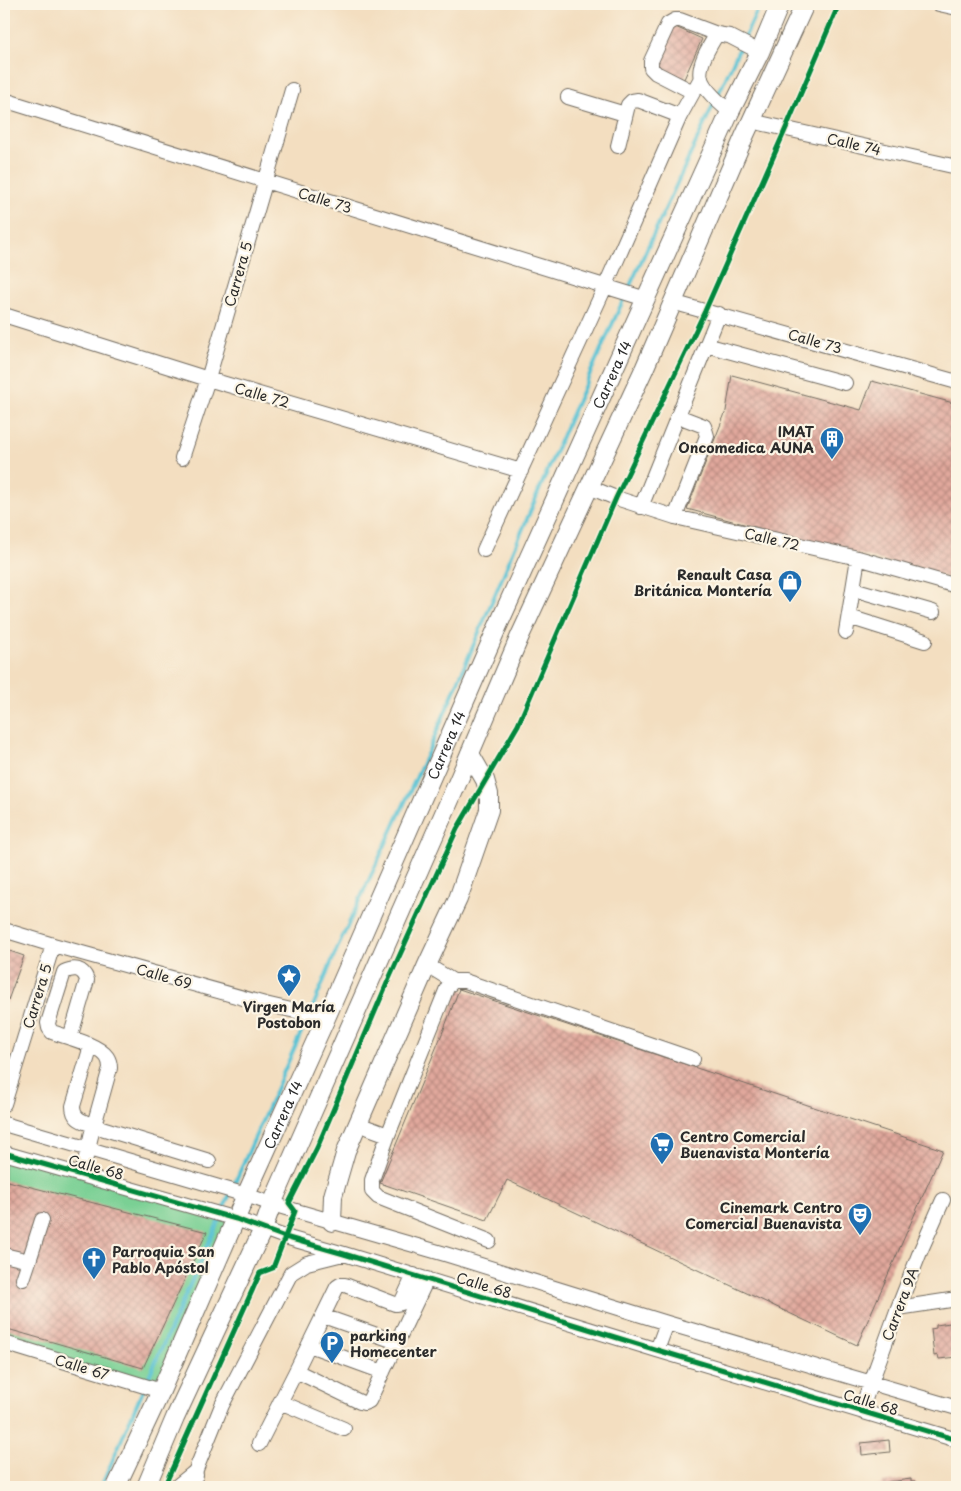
<svg xmlns="http://www.w3.org/2000/svg" width="961" height="1491" viewBox="0 0 961 1491" font-family="'Playpen Sans',sans-serif">
<style>
.green{fill:#7ad094;stroke:#527e60}
.lines{fill:none;stroke-linecap:round;stroke-linejoin:round}
.stream{stroke:#57c1d3;stroke-width:4}
.building{fill:url(#building-cross-hatch)}
.minor-casing{stroke:#716a5f;stroke-width:16}
.major-casing{stroke:#716a5f;stroke-width:20}
.minor{stroke:#fff;stroke-width:14}
.major{stroke:#fff;stroke-width:18}
.cycleway-casing{stroke:#fcf5e5;stroke-width:8}
.cycleway{stroke:#00873e;stroke-width:5}
.labels{text-anchor:middle;dominant-baseline:central;stroke-width:4.5;stroke-linejoin:round;paint-order:stroke}
.street-label{font-size:14px;fill:#2b2b2b;stroke:#fcf5e5}
.poi-label{font-size:14px;font-weight:bold;fill:#2b2b2b;stroke:#fcf5e5;text-anchor:end}
</style>
<defs>
<pattern id="building-cross-hatch" width="8" height="8" patternUnits="userSpaceOnUse" patternTransform="scale(1.25)"><rect width="8" height="8" fill="#e1a89c"/><path d="M0 0l8 8M0 8l8-8" fill="none" stroke="#b7897f"/></pattern>
</defs>
<rect width="100%" height="100%" fill="#fcf5e5"/>
<filter id="ink" filterUnits="userSpaceOnUse"><feTurbulence type="fractalNoise" baseFrequency=".02" numOctaves="2"/><feDisplacementMap in="SourceGraphic" scale="10" xChannelSelector="R" yChannelSelector="G"/><feConvolveMatrix kernelMatrix="1 2 1 2 8 2 1 2 1" color-interpolation-filters="sRGB"/></filter>
<filter id="wash" filterUnits="userSpaceOnUse"><feTurbulence type="fractalNoise" baseFrequency=".0096" numOctaves="4" result="noise"/><feDisplacementMap in="SourceGraphic" scale="20" xChannelSelector="R" yChannelSelector="G"/><feGaussianBlur stdDeviation="1.12" result="paint"/><feColorMatrix in="noise" values="0 0 0 0 0 0 0 0 0 0 0 0 0 0 0 0 0 1.4 0 .05"/><feComposite in="paint" operator="in"/></filter>
<g filter="url(#wash)">
<rect width="100%" height="100%" fill="#f3dec0"/>
<path class="green" d="M4,1153L236,1219L161,1391L4,1343Z"/>
<g class="lines">
<path class="stream" d="M717,97L760,4
M628,290L714,103
M311,1011L337,949L429,750L566,427L625,296
M222,1212L308,1017
M146,1383L220,1218
M101,1487L143,1390"/>
</g>
<g id="blocks">
<path class="building" d="M671,25L702,39L684,79L653,65Z
M732,375L861,410L872,381L957,404V563L952,579L687,509L726,411Z
M4,949L24,956L7,1003L4,1002Z
M459,989L943,1150L857,1345L507,1180L487,1220L380,1183L444,1029Z
M4,1180L207,1232L143,1368L4,1328Z
M957,1322V1357L939,1359L938,1355L934,1356L931,1329L936,1328V1325Z
M889,1440L890,1452L862,1455L861,1443Z
M911,1479V1481H915L916,1487H877V1486L882,1485L881,1483Z"/>
</g>
</g>
<g filter="url(#ink)">
<use href="#blocks" fill-opacity="0" stroke="#716a5f" stroke-width="1"/>
<g class="lines">
<defs>
<path id="minor" d="M939,4L957,8
M693,92L656,73L651,68V61L668,24L675,20H680L717,34
M568,97L625,114
M4,100L646,299
M730,112C721,104 705,91 701,79C697,65 710,45 717,34L729,36L760,52
M751,121L957,167
M618,146L628,105L632,101L638,100L680,116
M672,302L957,382
M4,315L208,379L521,471
M706,345L845,383
M182,458L208,379L292,90
M589,487L616,498L675,517L858,558L957,586
M641,507L719,314
M675,517L707,436L704,426L678,416
M484,550L605,287L680,116L701,78
M853,589L933,612
M849,617L925,641
M846,632L858,558
M4,930L53,945L265,1004L326,1018
M427,965L453,981
M70,1038L87,980C83,968 74,967 64,972L48,1023L49,1028L52,1032C66,1037 98,1044 107,1057C109,1060 110,1064 110,1068L91,1136L82,1174
M91,1046L73,1106C73,1120 83,1121 95,1126L209,1161
M4,1104L53,945
M4,1124L246,1195L272,1204L445,1254L667,1323L957,1408
M358,1124L388,1135
M4,1153L236,1219L285,1237L344,1254L657,1350L957,1440
M489,1241L378,1197L372,1191V1180L388,1135L447,988L453,981H465L693,1059
M4,1255L29,1261L42,1220
M23,1279L29,1261
M898,1308L957,1299
M323,1316L397,1342
M4,1343L161,1391
M309,1345L383,1372
M657,1350L667,1323
M296,1371L360,1402L364,1403L369,1401L427,1279
M280,1402L344,1429
M861,1410L898,1308L920,1252L943,1200
M259,1444L296,1371L337,1287L340,1285H345L395,1304L401,1303L403,1299L414,1275
M191,1482L222,1405L291,1273L307,1263L343,1254"/>
<g id="major">
<path d="M332,1222L333,1196L346,1151L427,965L458,899L489,810V794L485,780L470,754"/>
<path id="s1" d="M116,1487L161,1391L246,1195L326,1018L497,628L730,112L760,52L780,4"/>
<path d="M146,1487L175,1418L263,1229L272,1204L456,786L520,636L645,367L744,137L805,4"/>
<path d="M179,1487L194,1475"/>
</g>
</defs>
<use href="#minor" class="minor-casing"/>
<use href="#major" class="major-casing"/>
<use href="#minor" class="minor"/>
<use href="#major" class="major"/>
<defs>
<path id="cycleway" d="M4,1153L236,1219L285,1237L344,1254L657,1350L957,1440
M164,1487L260,1273L273,1268L295,1211L289,1203L317,1148L388,981L457,829L518,725L616,498L705,311L786,128L839,4"/>
</defs>
<use href="#cycleway" class="cycleway-casing"/>
<use href="#cycleway" class="cycleway"/>
</g>
</g>
<defs>
<symbol id="building-pin" viewBox="-11 -11 22 30"><path d="M0 17L-7.5 6A9.5 9.5 0 1 1 7.5 6Z" fill="#1f6fb2" stroke="#fcf5e5"/><path d="M-4-6H4V6H1V3H-1V6H-4ZM-2.5-4.3h1.7v1.8h-1.7ZM.8-4.3h1.7v1.8H.8ZM-2.5-1h1.7V.8h-1.7ZM.8-1h1.7V.8H.8Z" fill="#fff"/></symbol>
<symbol id="shop-pin" viewBox="-11 -11 22 30"><path d="M0 17L-7.5 6A9.5 9.5 0 1 1 7.5 6Z" fill="#1f6fb2" stroke="#fcf5e5"/><path d="M-5-2.5h2.3a2.7 3.5 0 0 1 5.4 0H5L5.5 6h-11ZM-1.5-2.5h3a1.5 2.3 0 0 0-3 0Z" fill="#fff"/></symbol>
<symbol id="sight-pin" viewBox="-11 -11 22 30"><path d="M0 17L-7.5 6A9.5 9.5 0 1 1 7.5 6Z" fill="#1f6fb2" stroke="#fcf5e5"/><path d="M0-6L1.8-2.2L6-1.7L2.9 1.2L3.7 5.4L0 3.3L-3.7 5.4L-2.9 1.2L-6-1.7L-1.8-2.2Z" fill="#fff"/></symbol>
<symbol id="supermarket-pin" viewBox="-11 -11 22 30"><path d="M0 17L-7.5 6A9.5 9.5 0 1 1 7.5 6Z" fill="#1f6fb2" stroke="#fcf5e5"/><path d="M-6-5.5h2.5l.6 2H6L4.5 2H-2.5L-4.4-4H-6ZM-1.5 3.2a1.3 1.3 0 1 0 .1 0ZM3 3.2a1.3 1.3 0 1 0 .1 0Z" fill="#fff"/></symbol>
<symbol id="theatre-pin" viewBox="-11 -11 22 30"><path d="M0 17L-7.5 6A9.5 9.5 0 1 1 7.5 6Z" fill="#1f6fb2" stroke="#fcf5e5"/><path d="M-5-5.5Q0-4 5-5.5V0Q5 5 0 6Q-5 5-5 0ZM-3.3-2.5H-1v1.5H-3.3ZM1-2.5H3.3v1.5H1ZM-2.8 1Q0 5.5 2.8 1Z" fill="#fff"/></symbol>
<symbol id="church-pin" viewBox="-11 -11 22 30"><path d="M0 17L-7.5 6A9.5 9.5 0 1 1 7.5 6Z" fill="#1f6fb2" stroke="#fcf5e5"/><path d="M-1.2-6h2.4v3.5h3.3v2.4h-3.3V6h-2.4V-.1h-3.3v-2.4h3.3Z" fill="#fff"/></symbol>
<symbol id="parking-pin" viewBox="-11 -11 22 30"><path d="M0 17L-7.5 6A9.5 9.5 0 1 1 7.5 6Z" fill="#1f6fb2" stroke="#fcf5e5"/><path d="M-3.5-5.5H1a3.5 3.5 0 0 1 0 7H-1V5.5H-3.5ZM-1-3.4V-.6H.8a1.4 1.4 0 0 0 0-2.8Z" fill="#fff"/></symbol>
</defs>
<g fill-rule="evenodd">
<use href="#building-pin" x="818" y="425" width="28" height="38"/>
<use href="#shop-pin" x="776" y="568" width="28" height="38"/>
<use href="#sight-pin" x="275" y="962" width="28" height="38"/>
<use href="#supermarket-pin" x="648" y="1130" width="28" height="38"/>
<use href="#theatre-pin" x="846" y="1201" width="28" height="38"/>
<use href="#church-pin" x="80" y="1245" width="28" height="38"/>
<use href="#parking-pin" x="318" y="1329" width="28" height="38"/>
</g>
<g class="labels">
<g class="street-label">
<text transform="translate(854 144) rotate(13)">Calle 74</text>
<text transform="translate(325 200) rotate(17)">Calle 73</text>
<text transform="translate(238 274) rotate(-74)">Carrera 5</text>
<text transform="translate(815 341) rotate(16)">Calle 73</text>
<text stroke="none"><textPath href="#s1" startOffset="1218">Carrera 14</textPath></text>
<text transform="translate(262 395) rotate(16)">Calle 72</text>
<text transform="translate(772 539) rotate(13)">Calle 72</text>
<text stroke="none"><textPath href="#s1" startOffset="812">Carrera 14</textPath></text>
<text transform="translate(164 976) rotate(16)">Calle 69</text>
<text transform="translate(37 996) rotate(-73)">Carrera 5</text>
<text stroke="none"><textPath href="#s1" startOffset="408">Carrera 14</textPath></text>
<text transform="translate(96 1167) rotate(16)">Calle 68</text>
<text transform="translate(484 1285) rotate(17)">Calle 68</text>
<text transform="translate(900 1304) rotate(-69)">Carrera 9A</text>
<text transform="translate(82 1367) rotate(17)">Calle 67</text>
<text transform="translate(871 1402) rotate(17)">Calle 68</text>
</g>
<g class="poi-label">
<text x="814" y="431">IMAT<tspan x="814" dy="16">Oncomedica AUNA</tspan></text>
<text x="772" y="574">Renault Casa<tspan x="772" dy="16">Británica Montería</tspan></text>
<text x="289" y="1006" text-anchor="middle">Virgen María<tspan x="289" dy="16">Postobon</tspan></text>
<text x="680" y="1136" text-anchor="start">Centro Comercial<tspan x="680" dy="16">Buenavista Montería</tspan></text>
<text x="842" y="1207">Cinemark Centro<tspan x="842" dy="16">Comercial Buenavista</tspan></text>
<text x="112" y="1251" text-anchor="start">Parroquia San<tspan x="112" dy="16">Pablo Apóstol</tspan></text>
<text x="350" y="1335" text-anchor="start">parking<tspan x="350" dy="16">Homecenter</tspan></text>
</g>
</g>
<rect width="961" height="1491" fill="none" stroke="#fcf5e5" stroke-width="20"/>
</svg>
